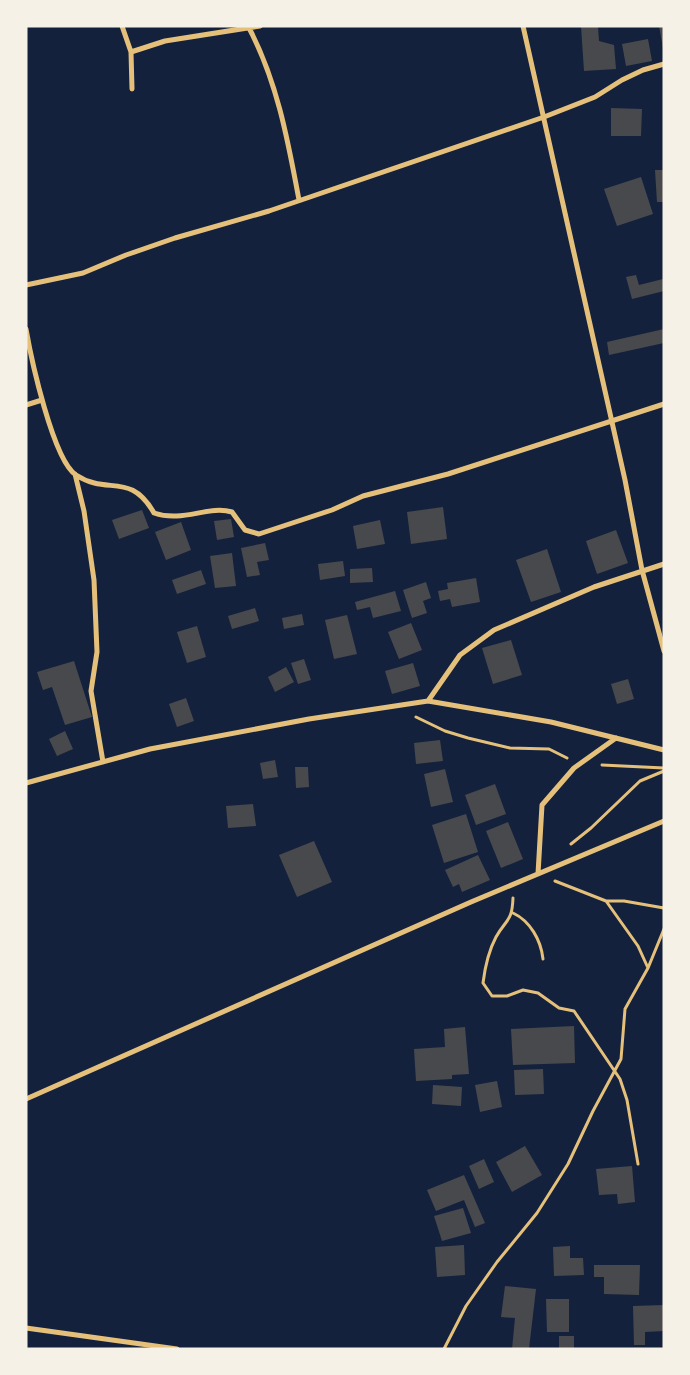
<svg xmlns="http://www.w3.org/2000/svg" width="690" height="1375" viewBox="0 0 690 1375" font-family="'Space Grotesk',sans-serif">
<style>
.building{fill:#48494c}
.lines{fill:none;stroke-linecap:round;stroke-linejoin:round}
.path{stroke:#e5c07b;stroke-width:3}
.minor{stroke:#e5c07b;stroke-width:5}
</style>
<rect width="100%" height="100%" fill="#14213d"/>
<path class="building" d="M581,26H598L599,41L614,45L616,69L584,71Z
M659,26H664V48H663Z
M648,39L652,61L626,66L622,44Z
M611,108L642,109L641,136H611Z
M655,170H664V202H657Z
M641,177L653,214L617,226L604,189Z
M636,275L639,285L663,279L664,291L632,299L626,277Z
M664,329V343L609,355L607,342Z
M443,507L447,539L411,544L407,512Z
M142,510L149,528L119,539L112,520Z
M231,519L234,537L217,540L214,521Z
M380,520L385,544L357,549L353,526Z
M181,522L191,550L166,560L155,532Z
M616,530L628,563L597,574L586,541Z
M265,543L269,560L257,562L260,575L247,577L241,548Z
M547,549L561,592L531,602L516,560Z
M232,553L236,586L215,588L210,556Z
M343,561L345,576L320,580L318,564Z
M372,568L373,582L350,583V569Z
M201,570L206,584L177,594L172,580Z
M476,578L480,602L452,607L450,599L440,601L438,591L448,589L447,583Z
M426,582L431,598L423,601L427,613L412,618L403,590Z
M395,591L401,611L373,618L370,607L357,610L355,602Z
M255,608L259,621L232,629L228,616Z
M302,614L304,625L284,629L282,618Z
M347,615L357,654L334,659L325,620Z
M411,623L422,650L399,659L388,632Z
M197,626L206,657L187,663L177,632Z
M511,640L522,675L493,684L482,648Z
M304,659L311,680L298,684L291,663Z
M74,661L92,717L65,725L52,687L43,690L37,672Z
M413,663L420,686L392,694L385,671Z
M286,667L294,682L275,692L268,677Z
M628,679L634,699L617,704L611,684Z
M186,698L194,721L177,727L169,704Z
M65,731L73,749L57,756L49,739Z
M440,740L443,761L416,764L414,743Z
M275,760L278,777L263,779L260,763Z
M295,767H308L309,787L296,788Z
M445,769L453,802L431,807L424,774Z
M495,784L506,814L476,825L465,795Z
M253,804L256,826L228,828L226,806Z
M466,814L478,852L444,863L432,825Z
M508,822L523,859L501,868L486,831Z
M314,841L332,882L297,897L279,855Z
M478,855L490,880L462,892L459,884L453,887L445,870Z
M574,1026L575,1063L513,1065L511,1029Z
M465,1027L469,1074L452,1075V1079L416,1081L414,1049L445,1047L444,1029Z
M543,1069L544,1094L515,1095L514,1070Z
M497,1081L502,1107L480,1112L475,1085Z
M433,1085L462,1087L461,1106L432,1104Z
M525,1146L542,1175L512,1192L496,1162Z
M484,1159L494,1182L479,1189L469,1166Z
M632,1166L635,1202L618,1204L617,1194L599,1195L596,1169Z
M464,1175L485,1223L475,1227L464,1200L436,1211L427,1190Z
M463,1208L471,1233L442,1241L434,1216Z
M464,1245L465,1275L437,1277L435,1247Z
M570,1246V1258H583L584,1275L554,1276L553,1247Z
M594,1265H640L639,1295L604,1294V1277H594Z
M505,1286L536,1289L529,1349H512L515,1318L501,1317Z
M546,1299H569V1332H547Z
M664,1305V1331L645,1332V1345H634L633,1306Z
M559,1336H574V1349H559Z"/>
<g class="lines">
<path class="path" d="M416,717L445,731L468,738L510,748L549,749L567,758
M602,765L664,768
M571,844L591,828L640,781L664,771
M513,898C512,922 507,918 496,937C488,952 485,967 483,983L492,996H507L523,990L538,993L559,1008L574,1011L620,1079L627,1100L638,1164
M607,901H624L664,908
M513,913C530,921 541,940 543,959
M648,968L664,929
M444,1349L466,1306L497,1262L537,1213L568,1164L593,1111L621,1059L625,1009L648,968L638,946L606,901L555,881"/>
<path class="minor" d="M122,26L131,52L132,89
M248,26C277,80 288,141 299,200
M523,26L625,480L642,570L664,651
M131,52L165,41L260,26
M26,285L83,273L126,255L175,238L269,211L544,117L595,97L622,80L643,70L664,64
M26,329C31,358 53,460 76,475C108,496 130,471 154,513C183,523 208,505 232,512L245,530L259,534L332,510L363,496L448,474L664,404
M26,405L42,400
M75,474L84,511L94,580L97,652L91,691L103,762
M428,701L460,655L494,630L594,587L664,564
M26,783L150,749L309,719L428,701L551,722L664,750
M538,874L542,805L574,768L616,738
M26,1099L471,902L664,821
M26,1328L177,1349"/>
</g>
<rect width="690" height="1375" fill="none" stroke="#f6f1e7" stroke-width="55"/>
</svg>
